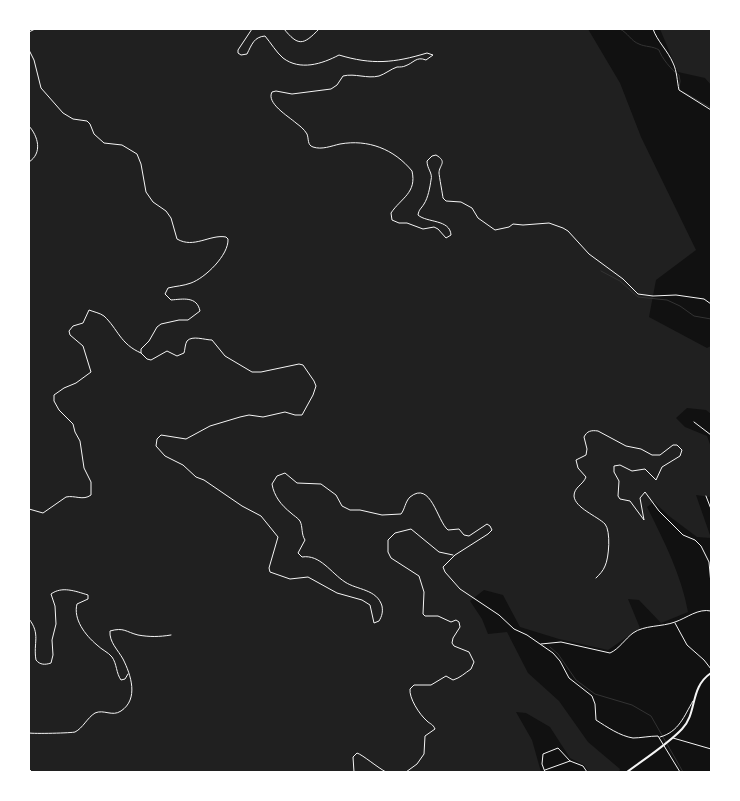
<svg xmlns="http://www.w3.org/2000/svg" width="740" height="801" viewBox="0 0 740 801" font-family="Poppins,sans-serif">
<style>
.green{fill:#202020}
.lines{fill:none;stroke-linecap:round;stroke-linejoin:round}
.stream{stroke:#333;stroke-width:1}
.minor{stroke:#f5f5f5;stroke-width:1}
.secondary{stroke:#f5f5f5;stroke-width:2}
</style>
<rect width="100%" height="100%" fill="#111"/>
<path class="green" d="M29,29H588L620,83L641,137L696,250L656,280L649,317L707,348L711,346V414L706,410L687,408L676,418L685,427L707,436L711,447V497L696,495L711,538L697,537L669,516L654,502L647,507C664,541 681,574 688,612L661,623L639,600L628,599L640,628L608,650L559,639L520,627L503,595L484,590L470,601L482,619L488,634L507,632L528,673L559,701L588,742L620,769L619,772H589L584,765L570,758L550,727L526,713L516,712L532,740L541,772H29Z
M660,29H711V85L705,78L678,72Z"/>
<g class="lines">
<path class="stream" d="M620,29C628,33 631,41 639,44C645,47 653,46 659,50C661,57 672,71 679,75L680,81L679,88
M683,92L711,108
M601,271L620,281L638,297L667,300L680,306L694,316L711,319
M550,647L558,654L576,680L588,689L595,694L632,705L651,716L683,772"/>
<path class="minor" d="M252,29L238,50V53L241,55L247,54C252,44 254,37 265,36C271,43 276,52 283,58C300,71 322,64 339,55C372,65 394,63 427,53L433,55L426,60C416,56 414,63 405,66C403,67 400,67 397,67C391,69 385,74 379,76C367,79 355,73 343,76L337,85L331,89L292,94L276,91L272,92C266,103 288,116 296,123C300,126 304,129 307,134C309,139 307,145 313,147C322,150 331,146 340,144C368,139 394,149 412,171C417,193 401,198 391,213L392,220L399,223H407L423,229L434,227L438,229L446,238L451,235C450,219 427,223 418,215C419,209 421,209 424,204C428,198 430,187 431,180C433,173 427,169 427,161L432,156L436,155C448,162 439,165 439,173C439,175 443,197 443,198L446,201L461,202L472,208L478,218L495,230L509,227L513,224L523,225L549,223L563,228L568,231L589,254L623,279L638,294L653,296L676,295L704,299L711,304
M284,29C298,46 303,46 319,29
M653,29C657,41 668,51 673,63C677,71 677,81 679,90L711,110
M29,32L35,29
M29,50L34,60L41,88L63,113L73,119L87,121L90,124L94,134L104,143L122,145L137,154L141,164L146,192L153,202L166,211L171,218L177,239C194,249 210,234 226,237L228,239C229,255 205,278 191,283C183,286 176,286 168,288L165,294L171,300C183,299 197,296 200,311L188,320H179L161,324L157,327L149,341L141,349V353L147,359L151,360L167,351L177,356L184,353C185,350 185,344 187,341C192,335 205,340 212,340L225,356L252,372H261L299,364L303,365L314,381L316,386L313,395L302,415H295L285,412L263,417L249,415L240,417L210,426L186,439L161,435L157,439L156,446L165,456L183,465L196,477L204,480L242,506L261,516L278,537L269,568L270,572L290,579L308,577L337,593L362,600L370,605L374,623L379,621C382,616 383,612 382,606C377,589 357,590 345,582C331,573 320,554 302,557L298,553L305,540C301,534 303,527 300,521C297,517 294,516 291,513C281,505 274,496 272,484L277,476L285,473L297,483L321,484L336,495L342,506L350,510H360L382,515L401,514C405,509 405,502 410,497C431,480 437,521 448,530L459,529L464,535L469,536L487,524L490,526L492,530L488,534L455,555L443,567L445,572L460,589L499,615L514,629L527,635L553,653L560,661L569,678L592,696L595,704L596,720C607,727 620,736 633,738C640,738 650,736 658,736L680,772
M29,126C38,136 43,153 29,162
M694,422L711,435
M706,496L711,509
M29,509L43,513L66,497C75,495 83,501 91,495V482L84,468L80,441L75,432L73,424L59,410L54,401V395L64,388L76,383L91,372L83,346L70,335L69,331L73,326L83,323L89,310C94,312 100,313 104,316C118,329 120,344 141,353
M596,578C600,574 603,571 605,566C609,558 611,531 605,524C597,516 575,508 574,496C574,487 583,485 586,477L578,468L576,460L586,455L587,449L584,437C587,431 591,430 598,431L626,446L641,449L652,455H660L673,445H677L682,450L680,456L662,467L656,480L645,469L632,471L620,465L614,466V472L619,481L618,496L620,499L630,501L644,520L640,498L645,492L659,511L683,535L695,540L701,546L709,562L711,584
M29,619C41,634 33,643 36,660C40,665 45,665 51,663L53,655L52,640L56,624L55,606L51,594C62,586 75,591 88,595V599L77,604C73,619 85,635 97,645C102,650 108,652 112,657C117,664 116,673 121,680L125,679L128,674
M675,623L687,645L704,660L711,669
M541,644L561,642L610,653C619,649 625,639 633,633C644,625 662,627 675,622C687,618 698,608 711,611
M29,733C34,734 72,733 75,732C83,728 87,718 95,713C104,709 112,717 121,711C139,699 131,675 123,659C118,650 109,642 110,631C124,627 126,632 138,635C149,637 159,637 171,635
M660,737C679,732 684,716 693,701
M673,738L711,749
M29,769L32,772
M545,770L570,761
M354,772L353,757L357,753C363,755 378,768 386,772
M406,772L417,764L424,754L425,736L435,729C433,724 430,724 427,721C419,714 409,698 410,689L414,685H431L446,676L453,680C460,678 465,673 471,669L474,662L469,652L454,646L452,643L453,638L460,627L459,622L456,620L451,622L438,616H425L423,614L424,592L419,576L391,558L388,552V540L395,533L411,529L439,552L453,555
M545,772L542,764L543,754L558,748L570,761L583,766L587,772"/>
<path class="secondary" d="M627,772C643,760 668,744 682,729C698,712 689,688 711,673"/>
</g>
<rect width="740" height="801" fill="none" stroke="#ffffff" stroke-width="60"/>
</svg>
